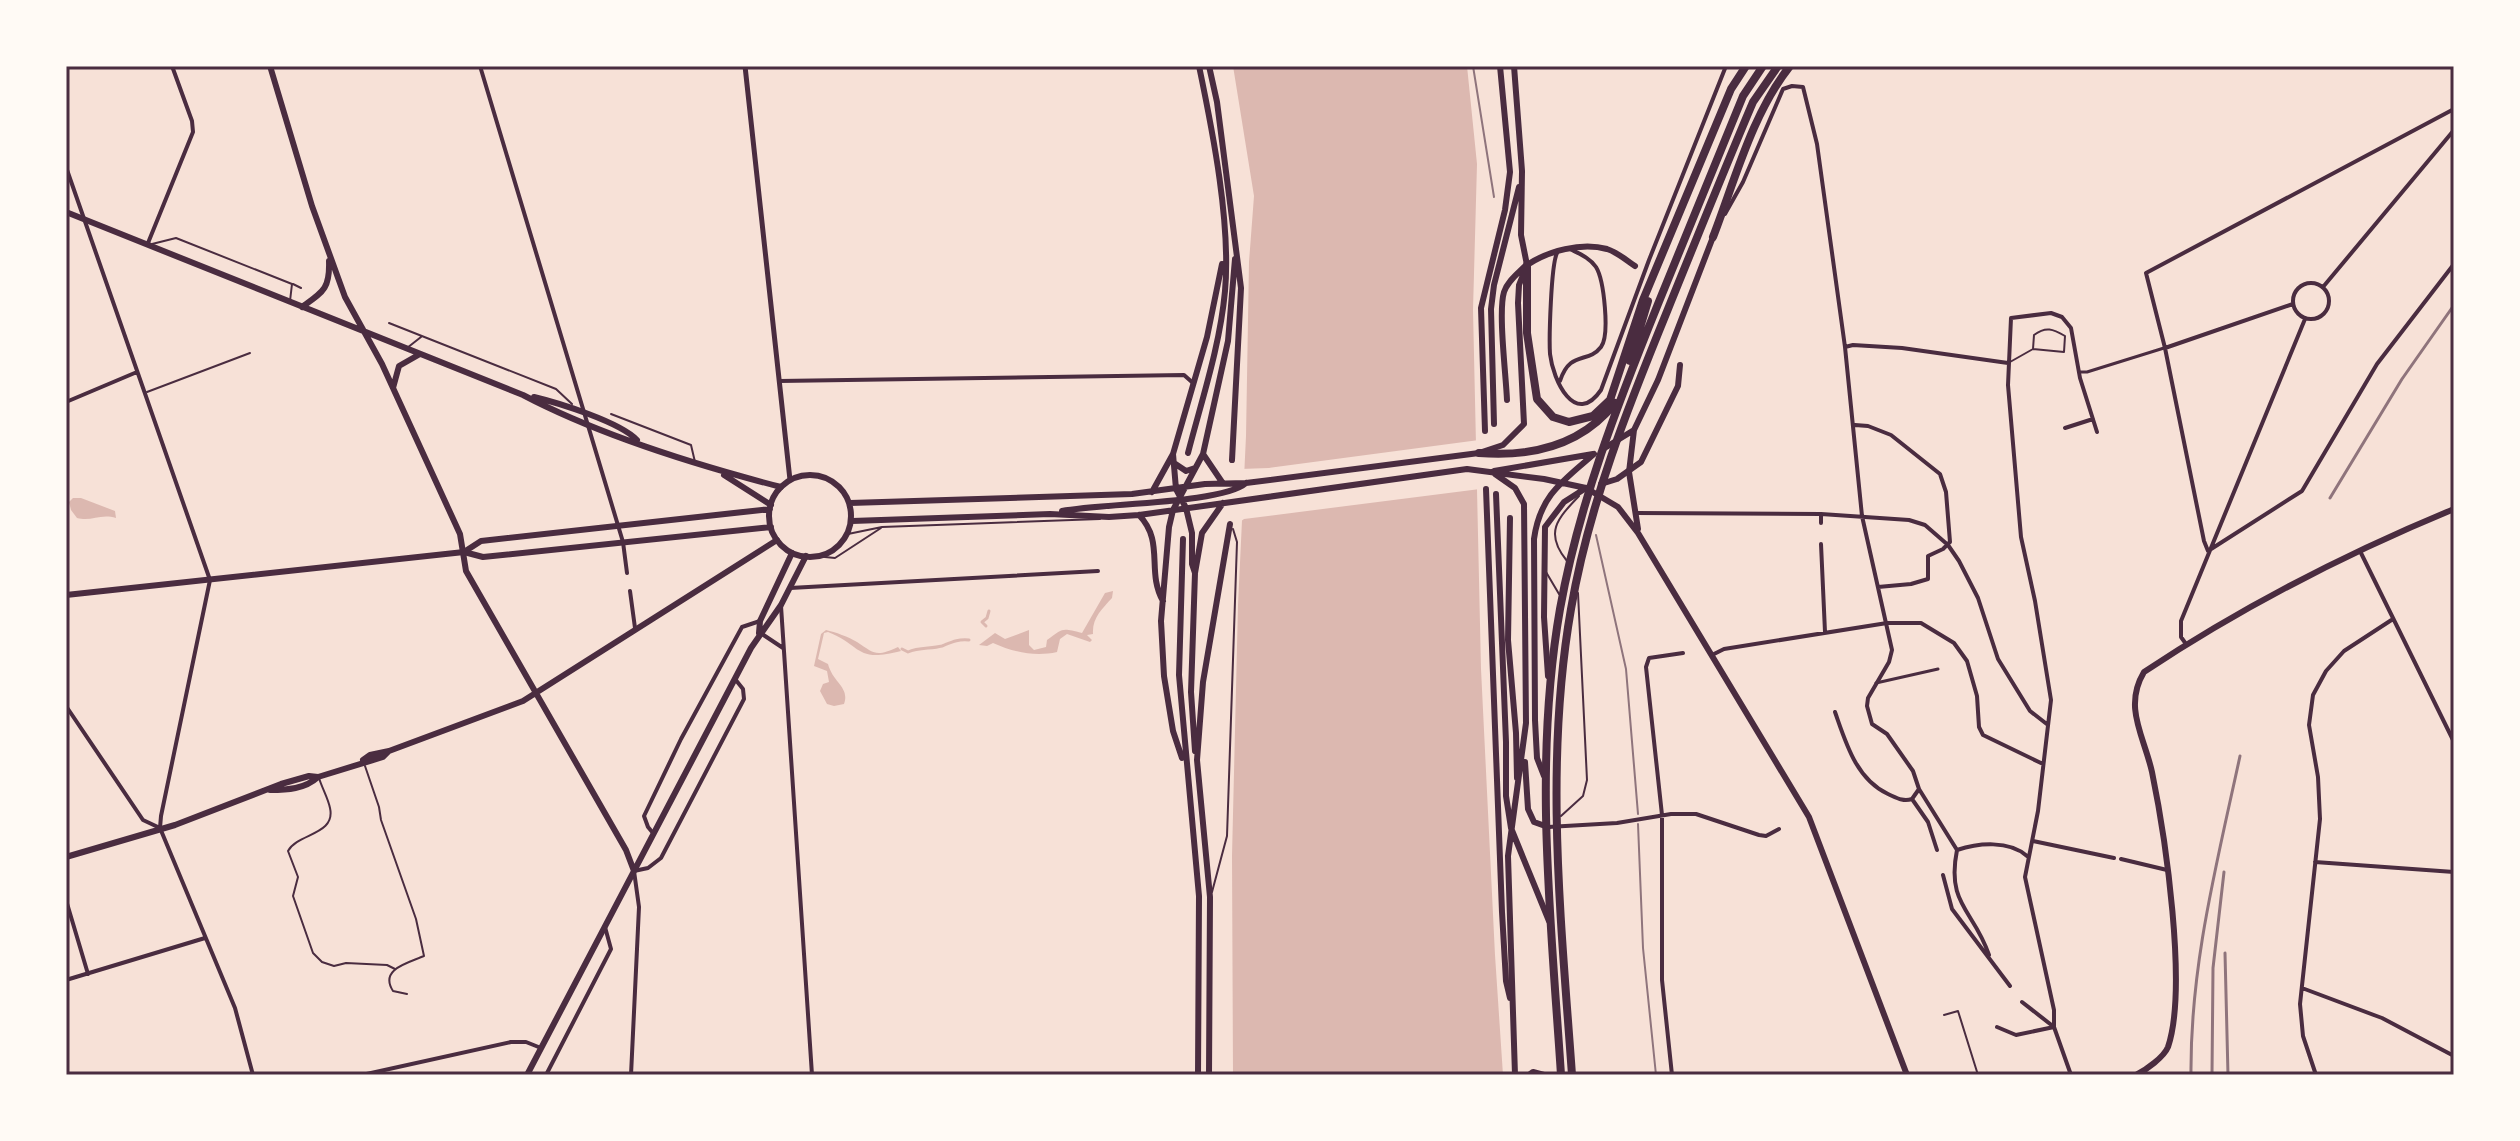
<svg xmlns="http://www.w3.org/2000/svg" width="2520" height="1141" viewBox="0 0 2520 1141" font-family="'Open Sans',sans-serif">
<style>
.water{fill:#dcb8b0}
.pier{fill:#f7e1d7}
.lines{fill:none;stroke-linecap:round;stroke-linejoin:round}
.stream{stroke:#dcb8b0;stroke-width:3}
.service{stroke:#4a2c40;stroke-width:2}
.pedestrian{stroke:#4a2c40;stroke-width:3}
.minor{stroke:#4a2c40;stroke-width:4}
.tertiary{stroke:#4a2c40;stroke-width:5}
.secondary{stroke:#4a2c40;stroke-width:6}
.primary{stroke:#4a2c40;stroke-width:6}
.motorway{stroke:#4a2c40;stroke-width:8}
.tram{stroke:#8f747c;stroke-width:2}
.rail{stroke:#8f747c;stroke-width:3}
.neatline{fill:none;stroke:#4a2c40;stroke-width:3}
</style>
<rect width="100%" height="100%" fill="#f7e1d7"/>
<path class="water" d="M1233,66H1467L1477,164L1473,310L1481,669L1495,955L1503,1075H1233L1232,856L1238,605L1246,436L1249,262L1254,196Z
M73,498H81L115,511L116,518C100,513 92,522 77,518L71,510L69,502Z
M1113,591L1112,598C1102,609 1092,618 1093,634L1087,635L1092,640L1090,642L1067,634L1060,639L1057,652C1035,657 1013,652 993,643L987,646L979,645L995,633L1005,639L1029,630V645L1034,650L1046,647L1047,640C1064,628 1061,628 1082,633L1105,593Z
M826,630C835,632 849,637 857,642C875,654 876,657 898,647L901,651C855,663 863,646 828,632L824,633L818,659L828,664C833,683 850,687 844,704L834,706L827,704L820,691L823,684L829,682L827,671L814,666L821,634Z"/>
<path class="pier" d="M1479,440L1480,489L1244,519L1240,522V469L1269,468Z"/>
<g class="lines">
<path class="stream" d="M986,626L982,622L987,618L989,611
M902,649L908,652C919,647 931,649 942,646C952,642 957,639 969,640"/>
<path class="service" d="M152,244L176,238L292,284L290,301
M293,284L301,288
M389,323L556,389L572,404
M407,348L421,337
M2010,362L2033,349L2064,352L2065,336C2053,329 2046,326 2034,335L2033,349
M147,392L250,353
M611,414L691,445L695,462
M848,534L882,527L1100,519
M815,556L835,558L881,528
M1567,561C1544,533 1557,519 1579,496
M1546,572L1559,594
M365,766L379,807L381,820L416,919L424,956C408,963 379,969 393,991L407,994
M319,778C322,788 328,798 330,808C336,835 298,833 288,851L298,877L293,896L313,953L322,962L334,966L346,963L387,965L395,969
M1561,816L1583,796L1587,780L1578,593
M1212,892L1227,836L1237,542L1233,529
M1944,1015L1958,1011L1978,1075"/>
<path class="pedestrian" d="M2079,372H2087L2164,348
M1876,683L1938,669"/>
<path class="minor" d="M480,66L623,542L627,573
M2454,109L2146,273L2165,348L2204,541L2208,551L2302,491L2377,364L2454,264
M66,167L210,580L161,816L160,828L235,1008L253,1075
M1725,214L1743,182L1783,89L1792,86L1803,87L1817,144L1845,347L1862,516L1892,650L1889,662L1868,698L1867,706L1872,724L1887,734L1913,771L1919,789L1912,799
M148,243L193,132L192,121L172,66
M1557,253C1551,265 1549,338 1550,354C1553,380 1575,428 1601,390L1649,260L1726,66
M2293 301a18 18 0 1 1 36 0a18 18 0 1 1-36 0Z
M2323,287L2454,130
M1845,347L1853,345L1902,348L2008,363
M2165,348L2293,304
M779,381L1184,375L1193,383
M1560,381C1570,350 1588,364 1601,347C1610,335 1604,280 1596,267C1590,258 1580,254 1570,249
M66,402L137,372
M1855,425L1868,426L1891,435L1940,474L1946,492L1950,542L1943,549L1928,556V579L1911,584L1878,587
M2065,428L2093,419
M1636,513L1821,514L1909,520L1925,525L1948,545L1959,561L1978,598L1998,659L2030,711L2048,725
M1821,514V523
M1821,544L1825,632
M2360,551L2454,742
M790,588L1098,571
M630,591L635,628
M781,606L812,1075
M762,634L783,648
M2186,644L2181,637V621L2305,319
M1712,655L1724,649L1887,623H1921L1954,643L1967,661L1977,696L1979,727L1983,735L2043,764
M66,706L143,820L160,828
M1835,712C1846,743 1856,779 1888,794C1897,798 1903,802 1912,799
M1919,789L1957,850C1946,905 1974,910 1989,955
M1912,799L1928,822L1937,850
M1548,827L1617,823L1671,814H1696L1759,835L1766,836L1779,829
M653,833L648,827L644,816L681,739L742,627L760,621
M2033,841L2114,858
M1957,850C1978,843 2009,840 2027,856
M2121,859L2167,870
M2315,862L2454,872
M1943,875L1952,909L2010,986
M66,900L88,974
M66,980L205,938
M2302,988L2382,1018L2454,1056
M2022,1002L2054,1027
M1997,1027L2016,1035L2054,1027
M362,1075L511,1042H526L541,1048
M546,1075L611,949L605,927
M631,1075L639,907L634,871L648,868L661,858L744,699L743,689L735,679
M1672,1075L1662,980V815L1646,667L1649,658L1683,653
M2071,1075L2054,1027V1010L2025,877L2038,811L2051,700L2035,601L2021,537L2008,385L2011,318L2051,313L2062,317L2071,328L2080,378L2097,432
M2316,1075L2303,1036L2300,1004L2320,819L2318,777L2309,725L2313,695L2326,671L2344,651L2393,619"/>
<path class="tertiary" d="M745,66L790,480"/>
<path class="secondary" d="M270,66L312,206L345,297L382,364L460,534L466,571L626,850L634,871
M66,212L523,395C601,436 696,465 781,487
M1527,265C1548,251 1581,242 1607,249C1617,252 1626,260 1635,266
M302,307C323,292 330,289 329,261
M393,388L399,366L420,354
M534,397C559,403 620,422 637,440
M724,475L771,505
M1601,484L1617,479L1641,462L1678,386L1680,365
M759,633L760,621L792,553
M363,760L370,755L389,751
M270,790C287,790 305,789 318,777L383,757L389,751L523,701L777,540
M66,857L175,825L281,784L309,776L318,777
M527,1075L751,648L781,605L806,556"/>
<path class="primary" d="M1209,66L1217,102L1241,288L1232,460
M1507,400C1506,375 1498,312 1504,292C1507,282 1517,274 1524,267
M1494,424L1491,309L1494,285L1519,187
M1485,431L1481,308L1505,210L1510,172L1500,66
M1603,449L1634,430
M1188,453C1202,399 1220,346 1225,291C1231,224 1213,133 1199,66
M1173,454L1176,489L1186,508L1192,533V564L1195,573
M1174,463L1186,471L1195,468
M1494,471L1593,454
M1495,474L1515,488L1524,504L1526,723L1508,856L1515,1075
M769 516a41 41 0 1 1 82 0a41 41 0 1 1-82 0Z
M1222,482L1203,454L1228,341L1235,259
M1486,489L1502,912L1506,981L1510,998
M1152,492L1173,454L1207,337L1222,264
M1496,494L1506,742V796L1511,828L1549,921
M850,503L1132,494L1205,484L1246,483L1479,453L1503,445L1524,424L1518,303L1519,285L1527,265L1521,235L1522,171L1514,66
M1062,511C1101,503 1222,504 1246,483
M1139,515C1165,542 1146,571 1163,601
M1510,518L1508,640L1516,733L1517,778
M852,521L1050,514L1109,517L1139,515L1467,469L1544,479L1586,488L1618,507L1638,533L1809,817L1907,1075
M1638,529L1629,472L1634,430L1658,380L1713,237
M1183,539L1179,675L1199,896L1198,1075
M464,552L481,541L770,509
M66,595L464,552L483,557L771,527
M1548,676L1544,617L1545,527L1564,502L1586,488
M1195,751L1191,692L1195,573L1202,533L1223,503
M1182,758L1173,731L1164,676L1161,621L1169,527L1173,510L1203,454
M1525,762L1528,809L1534,822L1548,827
M1544,776L1537,758L1535,720L1534,539C1540,495 1563,481 1594,454
M1209,1075L1210,897L1197,760L1203,682L1230,524
M1529,1075L1533,1072L1544,1075
M2136,1075C2146,1070 2164,1057 2168,1047C2188,988 2165,835 2152,772C2144,736 2123,707 2144,672C2242,607 2345,554 2454,509"/>
<path class="motorway" d="M1713,237C1735,180 1752,114 1790,66
M1527,265V333L1537,399L1553,417L1569,422L1593,416L1610,400L1643,300L1731,89L1746,66
M1630,361L1648,301
M1479,453C1531,457 1581,446 1615,403
M1561,1075C1551,920 1533,763 1560,609C1579,503 1618,403 1658,304C1686,234 1715,165 1743,96L1763,66
M1572,1075C1561,920 1544,763 1571,609C1589,504 1628,407 1668,309C1696,240 1724,170 1753,102L1778,66"/>
<path class="tram" d="M1473,66L1494,197
M1596,535L1626,669L1638,814
M1638,824L1643,948L1656,1075"/>
<path class="rail" d="M2330,498L2402,379L2454,305
M2225,953L2228,1075
M2191,1075C2190,965 2217,863 2240,756
M2212,1075L2213,968L2224,872"/>
</g>
<rect width="2520" height="1141" fill="none" stroke="#fffaf5" stroke-width="136"/>
<rect x="68" y="68" width="2384" height="1005" class="neatline"/>
</svg>
